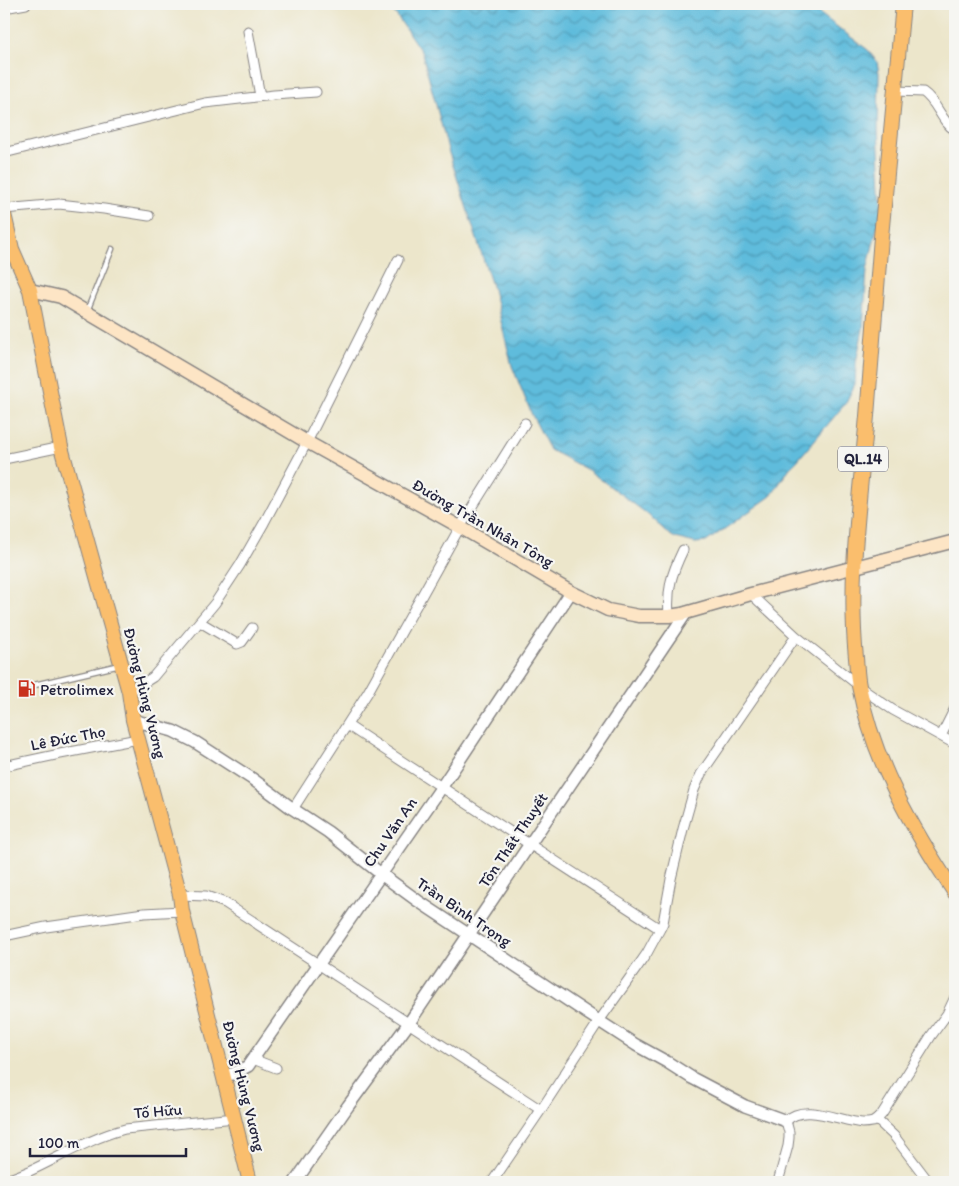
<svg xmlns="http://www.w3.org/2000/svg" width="959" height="1186" viewBox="0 0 959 1186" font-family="Itim,sans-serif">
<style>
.water{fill:url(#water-waves);stroke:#406f8c}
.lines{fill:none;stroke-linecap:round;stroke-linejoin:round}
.service-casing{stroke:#878483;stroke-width:7}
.minor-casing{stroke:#878483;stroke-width:11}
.tertiary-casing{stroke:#878483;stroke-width:14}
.secondary-casing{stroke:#878483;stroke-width:15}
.primary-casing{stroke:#878483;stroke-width:16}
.trunk-casing{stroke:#878483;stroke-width:16}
.service{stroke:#fff;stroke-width:4.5}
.minor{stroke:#fff;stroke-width:9}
.tertiary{stroke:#fff;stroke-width:11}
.secondary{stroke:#fde5c5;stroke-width:12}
.primary{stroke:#fabe6d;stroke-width:14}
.trunk{stroke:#fabe6d;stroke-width:14}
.labels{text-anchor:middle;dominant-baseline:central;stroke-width:4.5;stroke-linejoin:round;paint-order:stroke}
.shield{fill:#f6f6f2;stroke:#626272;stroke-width:1}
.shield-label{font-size:15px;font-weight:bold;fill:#22223b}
.street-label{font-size:16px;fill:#22223b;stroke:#f6f6f2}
.poi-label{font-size:16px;fill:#22223b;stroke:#f6f6f2;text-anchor:start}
</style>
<defs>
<pattern id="water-waves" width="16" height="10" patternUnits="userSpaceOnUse" patternTransform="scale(1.25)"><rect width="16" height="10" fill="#5ebcdc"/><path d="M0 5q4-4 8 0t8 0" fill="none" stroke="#4d98b4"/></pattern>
</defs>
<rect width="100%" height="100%" fill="#f6f6f2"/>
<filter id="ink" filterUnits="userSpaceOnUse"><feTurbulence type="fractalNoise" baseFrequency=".02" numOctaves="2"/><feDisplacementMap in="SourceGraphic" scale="10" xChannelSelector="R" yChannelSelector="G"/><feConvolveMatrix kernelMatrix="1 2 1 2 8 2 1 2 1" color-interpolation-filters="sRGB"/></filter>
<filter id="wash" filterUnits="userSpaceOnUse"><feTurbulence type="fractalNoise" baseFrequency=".0096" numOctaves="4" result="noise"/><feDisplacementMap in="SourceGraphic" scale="20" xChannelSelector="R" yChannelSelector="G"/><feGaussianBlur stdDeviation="1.12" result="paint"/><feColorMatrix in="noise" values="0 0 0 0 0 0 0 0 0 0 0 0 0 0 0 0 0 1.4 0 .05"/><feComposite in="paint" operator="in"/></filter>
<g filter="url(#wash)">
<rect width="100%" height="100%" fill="#ece6cb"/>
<path class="water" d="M379,4H807L868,50L877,62L879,73L878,130L882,207L867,270L863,329L856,362L855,384L845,404L797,461L789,469L771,496L706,542L695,543L675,538L664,531L658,523L642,510L588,470L550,450L532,415L512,366L493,289L449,153L422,53L395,13Z"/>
</g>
<g filter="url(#ink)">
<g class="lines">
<defs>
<path id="service" d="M87,311L112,249
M30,686L120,665"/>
<path id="minor" d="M4,8L26,4
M248,31L260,96
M896,91L923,92C938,102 940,121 955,130
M4,153L205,103L274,95L316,92
M4,209L59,204L104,209L149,216
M4,459L61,447
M751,594L796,636L868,693L893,710L955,744
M669,616C667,589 671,575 683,550
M200,622L237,644L242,642L252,628
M129,692L153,677L215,603L240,565L264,523L307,442L398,260
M347,725C451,794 556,861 660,929
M941,736L955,708
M4,766L60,754L138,739
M293,809L368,692L460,527L525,423
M180,895L206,896L225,903L541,1110
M4,936L46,927L144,913L182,911
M253,1059L276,1068
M877,1120L894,1136L929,1182
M4,1181C15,1177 26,1173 36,1168C65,1154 94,1137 125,1129L235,1118
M492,1182L541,1110L599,1021L636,969L647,953L660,929L663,923L671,879L683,829L694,790L701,774L796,636
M778,1182L788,1146L789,1138V1132L786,1121C804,1102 839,1121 862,1123C865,1123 869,1123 873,1122C877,1120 879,1117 882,1114L931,1036L947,1014L955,997"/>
<path id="tertiary" d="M133,720L173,731L195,742L251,778L293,809L328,832L381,874L418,901L599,1021L636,1045L667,1062L692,1078L745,1106L786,1121
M223,1075L233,1074L248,1066L441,788L571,592
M295,1182L348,1106L409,1023L686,613"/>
<path id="secondary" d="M30,290L61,297L307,442L460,527L571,592L608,610L639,616H669L682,614L751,594L955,541"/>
<path id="primary" d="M4,214L12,249L30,290L61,447L129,692L133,720L180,895L182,911L250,1182"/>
<path id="trunk" d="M903,4C896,82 888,159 881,237C876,297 872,356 867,416C860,496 848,578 856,658C857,668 857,677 859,686C873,761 913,830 955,893"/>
</defs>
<use href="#service" class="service-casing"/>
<use href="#minor" class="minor-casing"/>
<use href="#tertiary" class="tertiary-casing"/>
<use href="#secondary" class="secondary-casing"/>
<use href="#primary" class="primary-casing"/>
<use href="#trunk" class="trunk-casing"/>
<use href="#service" class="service"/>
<use href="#minor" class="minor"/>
<use href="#tertiary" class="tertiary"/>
<use href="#secondary" class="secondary"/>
<use href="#primary" class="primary"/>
<use href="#trunk" class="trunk"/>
</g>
</g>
<defs>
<symbol id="fuel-bare" viewBox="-9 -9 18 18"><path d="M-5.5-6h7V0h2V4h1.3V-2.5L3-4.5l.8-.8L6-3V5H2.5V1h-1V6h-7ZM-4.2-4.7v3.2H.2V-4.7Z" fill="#c8321e" stroke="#f6f6f2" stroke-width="2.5" paint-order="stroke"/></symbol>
</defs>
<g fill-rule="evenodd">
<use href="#fuel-bare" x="14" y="676" width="25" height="25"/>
</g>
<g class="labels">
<rect class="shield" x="838" y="446.5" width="50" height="25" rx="4"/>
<g class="shield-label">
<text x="863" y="459">QL.14</text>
</g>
<g class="street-label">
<text transform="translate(483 523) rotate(30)">Đường Trần Nhân Tông</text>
<text transform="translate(145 693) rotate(76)">Đường Hùng Vương</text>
<text transform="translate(68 738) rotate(-11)">Lê Đức Thọ</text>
<text transform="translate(390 832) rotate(-55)">Chu Văn An</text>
<text transform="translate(513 840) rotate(-56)">Tôn Thất Thuyết</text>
<text transform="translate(464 912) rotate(34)">Trần Bình Trọng</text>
<text transform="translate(244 1086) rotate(76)">Đường Hùng Vương</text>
<text transform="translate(158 1111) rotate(-5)">Tố Hữu</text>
</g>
<g class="poi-label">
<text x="40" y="689">Petrolimex</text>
</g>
</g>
<rect width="959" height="1186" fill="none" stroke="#f6f6f2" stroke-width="20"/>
<path d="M30 1148v8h156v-8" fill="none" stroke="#22223b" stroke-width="2.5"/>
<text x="38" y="1148" font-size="15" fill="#22223b" stroke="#f6f6f2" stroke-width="4" paint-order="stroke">100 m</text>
</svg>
